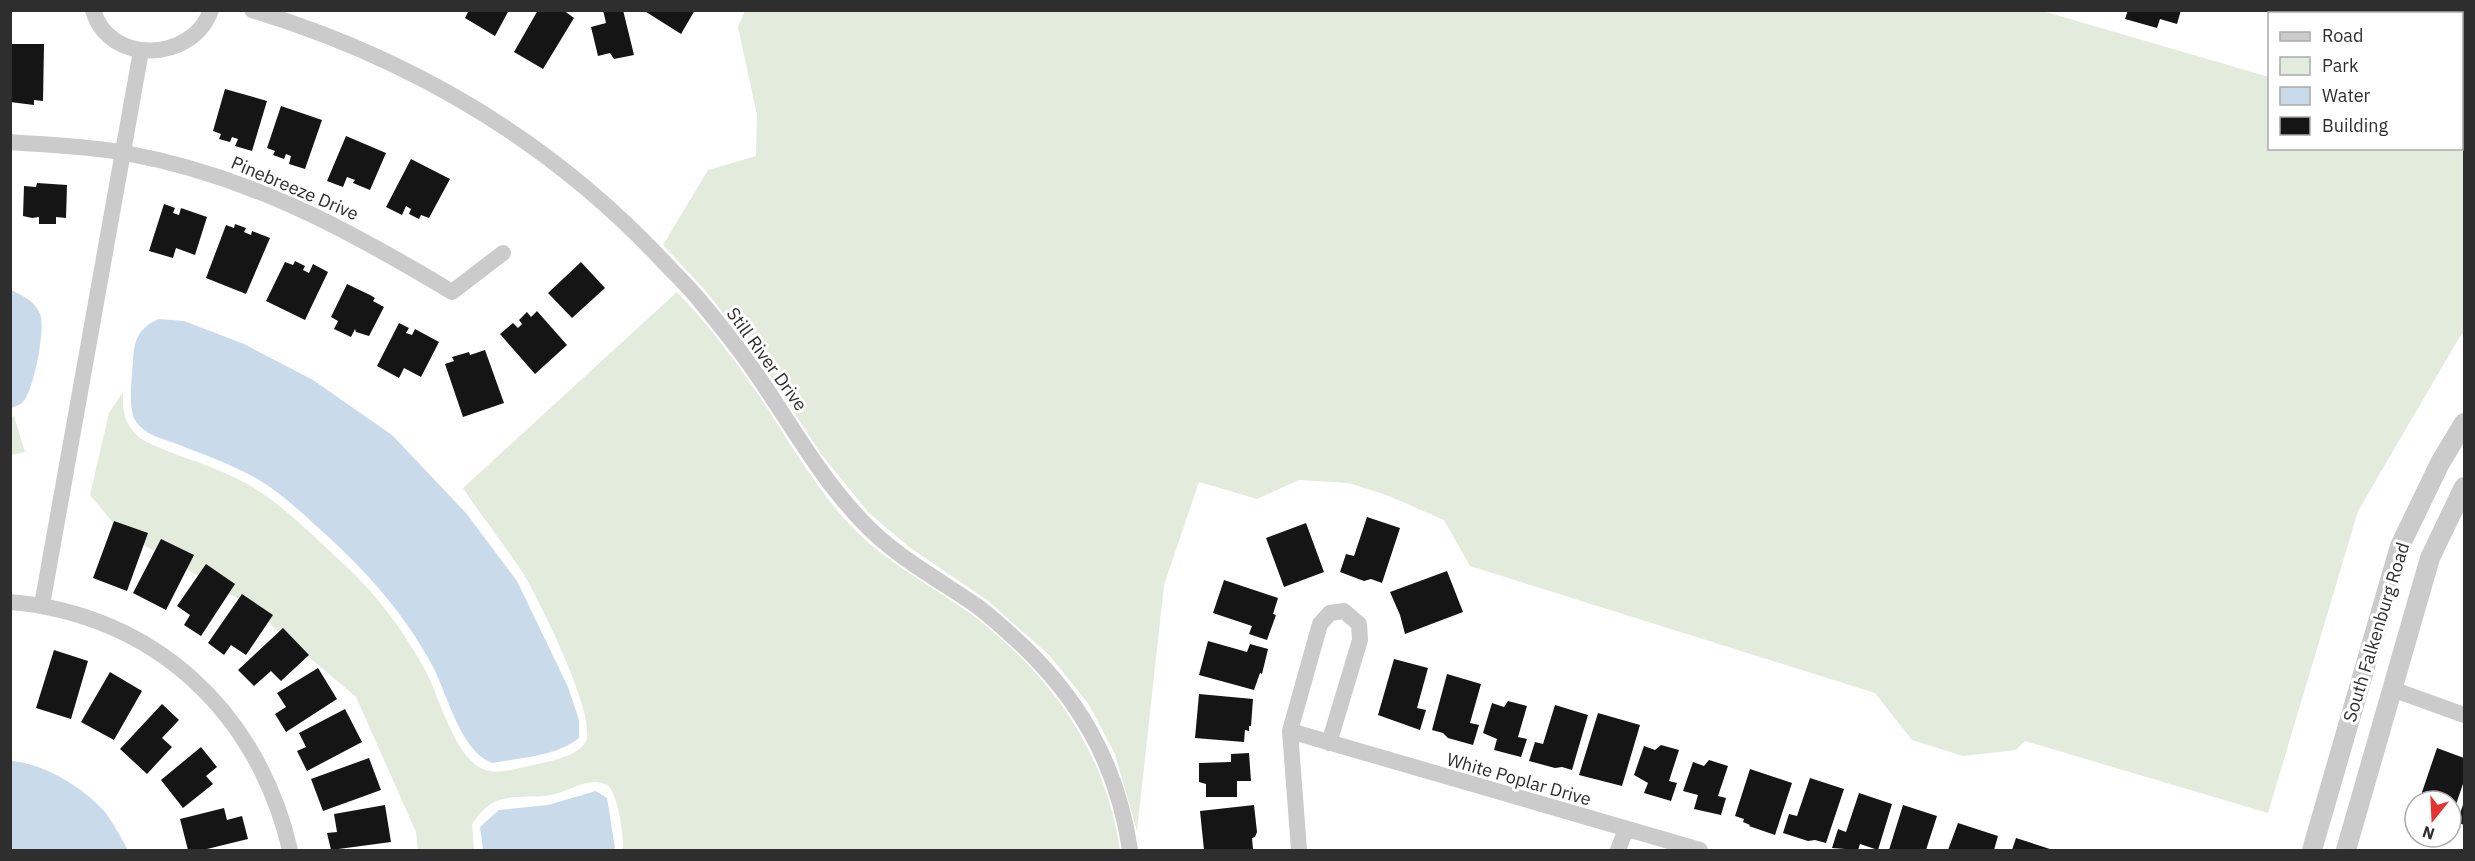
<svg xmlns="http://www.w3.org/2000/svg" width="2475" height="861" viewBox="0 0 2475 861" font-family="'IBM Plex Sans',sans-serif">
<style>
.green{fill:#e3ebdc}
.water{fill:#c9dbeb}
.building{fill:#151515}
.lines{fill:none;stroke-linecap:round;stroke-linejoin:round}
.minor{stroke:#cbcbcb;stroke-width:16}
.tertiary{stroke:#cbcbcb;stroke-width:20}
.labels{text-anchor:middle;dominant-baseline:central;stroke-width:6;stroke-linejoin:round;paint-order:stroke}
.street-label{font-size:18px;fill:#2e2e2e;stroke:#fff}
</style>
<rect width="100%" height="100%" fill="#fff"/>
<path class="green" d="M745,11L2039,10L2269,77L2270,148H2462V142L2464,143V332L2459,338L2358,511L2268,813L2025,741L2016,750L1963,756L1912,740L1875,693L1470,566L1444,520L1389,496L1349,483L1299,480L1257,499L1199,482L1164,585L1137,831L1115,754L1088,703L1049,655L987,600L909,547L869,513L821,454L761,362L706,291L663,245L708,170L756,156L757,115L738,27Z
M2420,11H2464V117L2462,123V14L2416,13Z
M677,292C702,318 725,347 746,377C782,427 810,484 854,529C889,565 935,587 975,617C1053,678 1105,751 1120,850H623C624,837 618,792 607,785C589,775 567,793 550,795C533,798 515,795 499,800C487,804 479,814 472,824L474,850H418L416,832L356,697L244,602L121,532L90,495L109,413L123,392C122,411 125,426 140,438C150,445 164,449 175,454C200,463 226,472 249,485C285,506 316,539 347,567C377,595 404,632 424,668C439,695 454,757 483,769C496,775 515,769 529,766C546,762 575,758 585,743C600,721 538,598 523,573C504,544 482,517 463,488Z
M14,416L25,452L11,455V417Z"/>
<path class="water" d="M11,290C23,296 35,301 40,314C46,328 34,390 23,402C20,405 15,406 11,408Z
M159,319L184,321L244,344L313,380L392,435L466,513L517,581L568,687L579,720V738C557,756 520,758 493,763C461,753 447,693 432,665C405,614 366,571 323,532C302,513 278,490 252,476C228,463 202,454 177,444C163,439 143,434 135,420C128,408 132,375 133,361C134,340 139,327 159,319Z
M10,761C41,762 83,787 104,811C113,822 121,838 128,850H11Z
M596,791L607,798L615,848L611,850H483L480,827L499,810L548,805Z"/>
<path class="building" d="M469,10H509L495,36L465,18Z
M538,10H563L574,18L543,69L514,52Z
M603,10H623L634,55L614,59L610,53L598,56L591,27L606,23Z
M643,10H695L681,34Z
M2128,10H2181L2177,24L2160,19L2157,28L2125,19Z
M10,44H44L43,101L34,100V105L10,102Z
M225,89L267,101L252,151L235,146L238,139L232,137L230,142L219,139L221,134L213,131Z
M281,106L322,120L305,169L289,164L291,156L286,154L284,159L273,155L275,151L267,148Z
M346,136L386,153L370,190L353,183L355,180L347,177L343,187L327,181Z
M411,159L450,179L429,218L421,215L419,219L409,214L411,209L406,206L402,215L386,207Z
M37,183L67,185L66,218L56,217V224H39V217L32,218L23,216L24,186L36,187Z
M164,204L175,208L173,213L179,215L181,208L207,217L195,255L176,248L173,258L149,251Z
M235,224L246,228L244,232L251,235L252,231L270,238L246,294L206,278L226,225L234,228Z
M295,261L305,266L303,270L309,273L313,264L328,272L305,320L266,301L285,262L293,265Z
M581,262L605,288L572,318L548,293Z
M347,284L370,295L375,298L373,301L384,307L369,336L356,332L355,329L351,337L334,329L338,321L331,317Z
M537,311L567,345L535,374L500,334L513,323L518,328L522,324L519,320L527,312L531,317Z
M399,323L409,328L406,333L412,335L415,329L439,342L421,377L404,368L399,378L377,366Z
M485,350L504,403L463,417L445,364L454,361L452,357L469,352L470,355Z
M1367,517L1400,528L1382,583L1371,579L1364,581L1340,572L1346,554L1354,556Z
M114,521L148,533L127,591L93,578Z
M1306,523L1324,572L1284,587L1266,538Z
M161,539L194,555L166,610L133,593Z
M206,564L235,584L201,636L184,625L190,615L177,606Z
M1447,571L1463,612L1405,634L1400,615L1390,592Z
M1224,580L1278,598L1273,614L1276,615L1267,640L1249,634L1252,626L1213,613Z
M242,594L273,615L246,655L231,645L224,655L208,643Z
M283,628L309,655L281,681L271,671L254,686L238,670Z
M1208,641L1247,652L1250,644L1268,649L1262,674L1260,673L1254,690L1199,675Z
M54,650L88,661L71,719L36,708Z
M1394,659L1428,668L1417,708L1426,710L1420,730L1378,715Z
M318,668L337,699L286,732L275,714L286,707L277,693Z
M110,672L142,691L114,740L81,722Z
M1447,674L1481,684L1470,723L1479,725L1473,745L1448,738L1443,733L1432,730Z
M1199,694L1253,699L1251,726H1249V731L1245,730L1244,742L1195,738Z
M1508,701L1527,706L1518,737L1527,739L1521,757L1494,750L1497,739L1483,733L1492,703L1504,707Z
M162,704L179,720L162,738L172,747L147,774L120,749Z
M1555,705L1588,715L1572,770L1562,767L1555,768L1529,761L1535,742L1543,744Z
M345,709L362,742L307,771L297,751L306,747L299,733Z
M1598,713L1640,725L1622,786L1579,775Z
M1661,745L1679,750L1669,781L1677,783L1671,801L1644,793L1648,783L1634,775L1644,746L1655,750Z
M201,747L217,767L206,776L213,784L183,808L161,780Z
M2437,748L2464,758V781L2451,819V801H2419Z
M1249,753L1251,781H1237V797H1206V784L1199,782V763L1231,762V754Z
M369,758L381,790L323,811L311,779Z
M1709,760L1728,766L1718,796L1726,798L1721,815L1694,809L1698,795L1683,791L1693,762L1704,766Z
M1750,769L1792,783L1775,835L1749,826L1750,825L1743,822L1744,819L1735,816Z
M1810,778L1844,789L1826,843L1815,840L1808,841L1783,833L1789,814L1797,816Z
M1859,793L1892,804L1878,850L1860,844L1858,850L1832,848L1838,829L1846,832Z
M2464,802V825L2457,822Z
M385,805L391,842L331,850L327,833L337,832L334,814Z
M1254,805L1257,832L1255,837L1252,838L1253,849L1204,850L1200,811Z
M1903,805L1937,816L1926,850H1889Z
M224,808L227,820L242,816L248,839L203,850H188L180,819Z
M1958,823L1998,836L1994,850H1948Z
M2016,838L2050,849V850H2012Z"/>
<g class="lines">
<path class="minor" d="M93,10C109,66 193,62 211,10
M252,10C410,58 549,140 662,260C675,274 689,287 701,302C719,324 738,347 755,372C789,421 819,476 861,520C894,556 938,579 977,606C989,615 1000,625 1011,635C1077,694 1117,762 1130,850
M10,142C48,145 88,146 125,153C247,175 346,228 452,292L503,253
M10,602C154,614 258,712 290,850
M42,605L141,51
M2392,689L2464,715
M1290,731L1700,850
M1299,850L1290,731L1320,624L1330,613L1344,611L1359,624L1360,640L1329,743
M1618,850L1626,829"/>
<path class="tertiary" d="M2312,850L2400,546L2440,463L2464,423
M2346,850L2430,558L2464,487"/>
</g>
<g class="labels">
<g class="street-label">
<text transform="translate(295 188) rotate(23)">Pinebreeze Drive</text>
<text transform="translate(767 359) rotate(54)">Still River Drive</text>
<text transform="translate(2376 632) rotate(-73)">South Falkenburg Road</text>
<text transform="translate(1519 779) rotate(16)">White Poplar Drive</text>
</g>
</g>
<rect width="2475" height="861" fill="none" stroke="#2e2e2e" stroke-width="24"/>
<rect x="2268" y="12" width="195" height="138" fill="#ffffff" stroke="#ababab" stroke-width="1.5"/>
<rect x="2280" y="32" width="30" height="9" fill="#cbcbcb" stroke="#ababab" stroke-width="1.5"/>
<text x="2322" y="42" font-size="18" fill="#2e2e2e">Road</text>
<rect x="2280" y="57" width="30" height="18" fill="#e3ebdc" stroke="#ababab" stroke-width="1.5"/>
<text x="2322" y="72" font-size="18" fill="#2e2e2e">Park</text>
<rect x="2280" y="87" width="30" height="18" fill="#c9dbeb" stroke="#ababab" stroke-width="1.5"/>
<text x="2322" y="102" font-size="18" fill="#2e2e2e">Water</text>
<rect x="2280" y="117" width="30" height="18" fill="#151515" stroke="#ababab" stroke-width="1.5"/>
<text x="2322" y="132" font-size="18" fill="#2e2e2e">Building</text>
<g transform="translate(2433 819) rotate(198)"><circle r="28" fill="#ffffff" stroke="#ababab" stroke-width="1.5"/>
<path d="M0-4.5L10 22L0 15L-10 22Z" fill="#e33633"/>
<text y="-9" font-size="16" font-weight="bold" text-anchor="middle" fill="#2e2e2e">N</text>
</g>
</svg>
